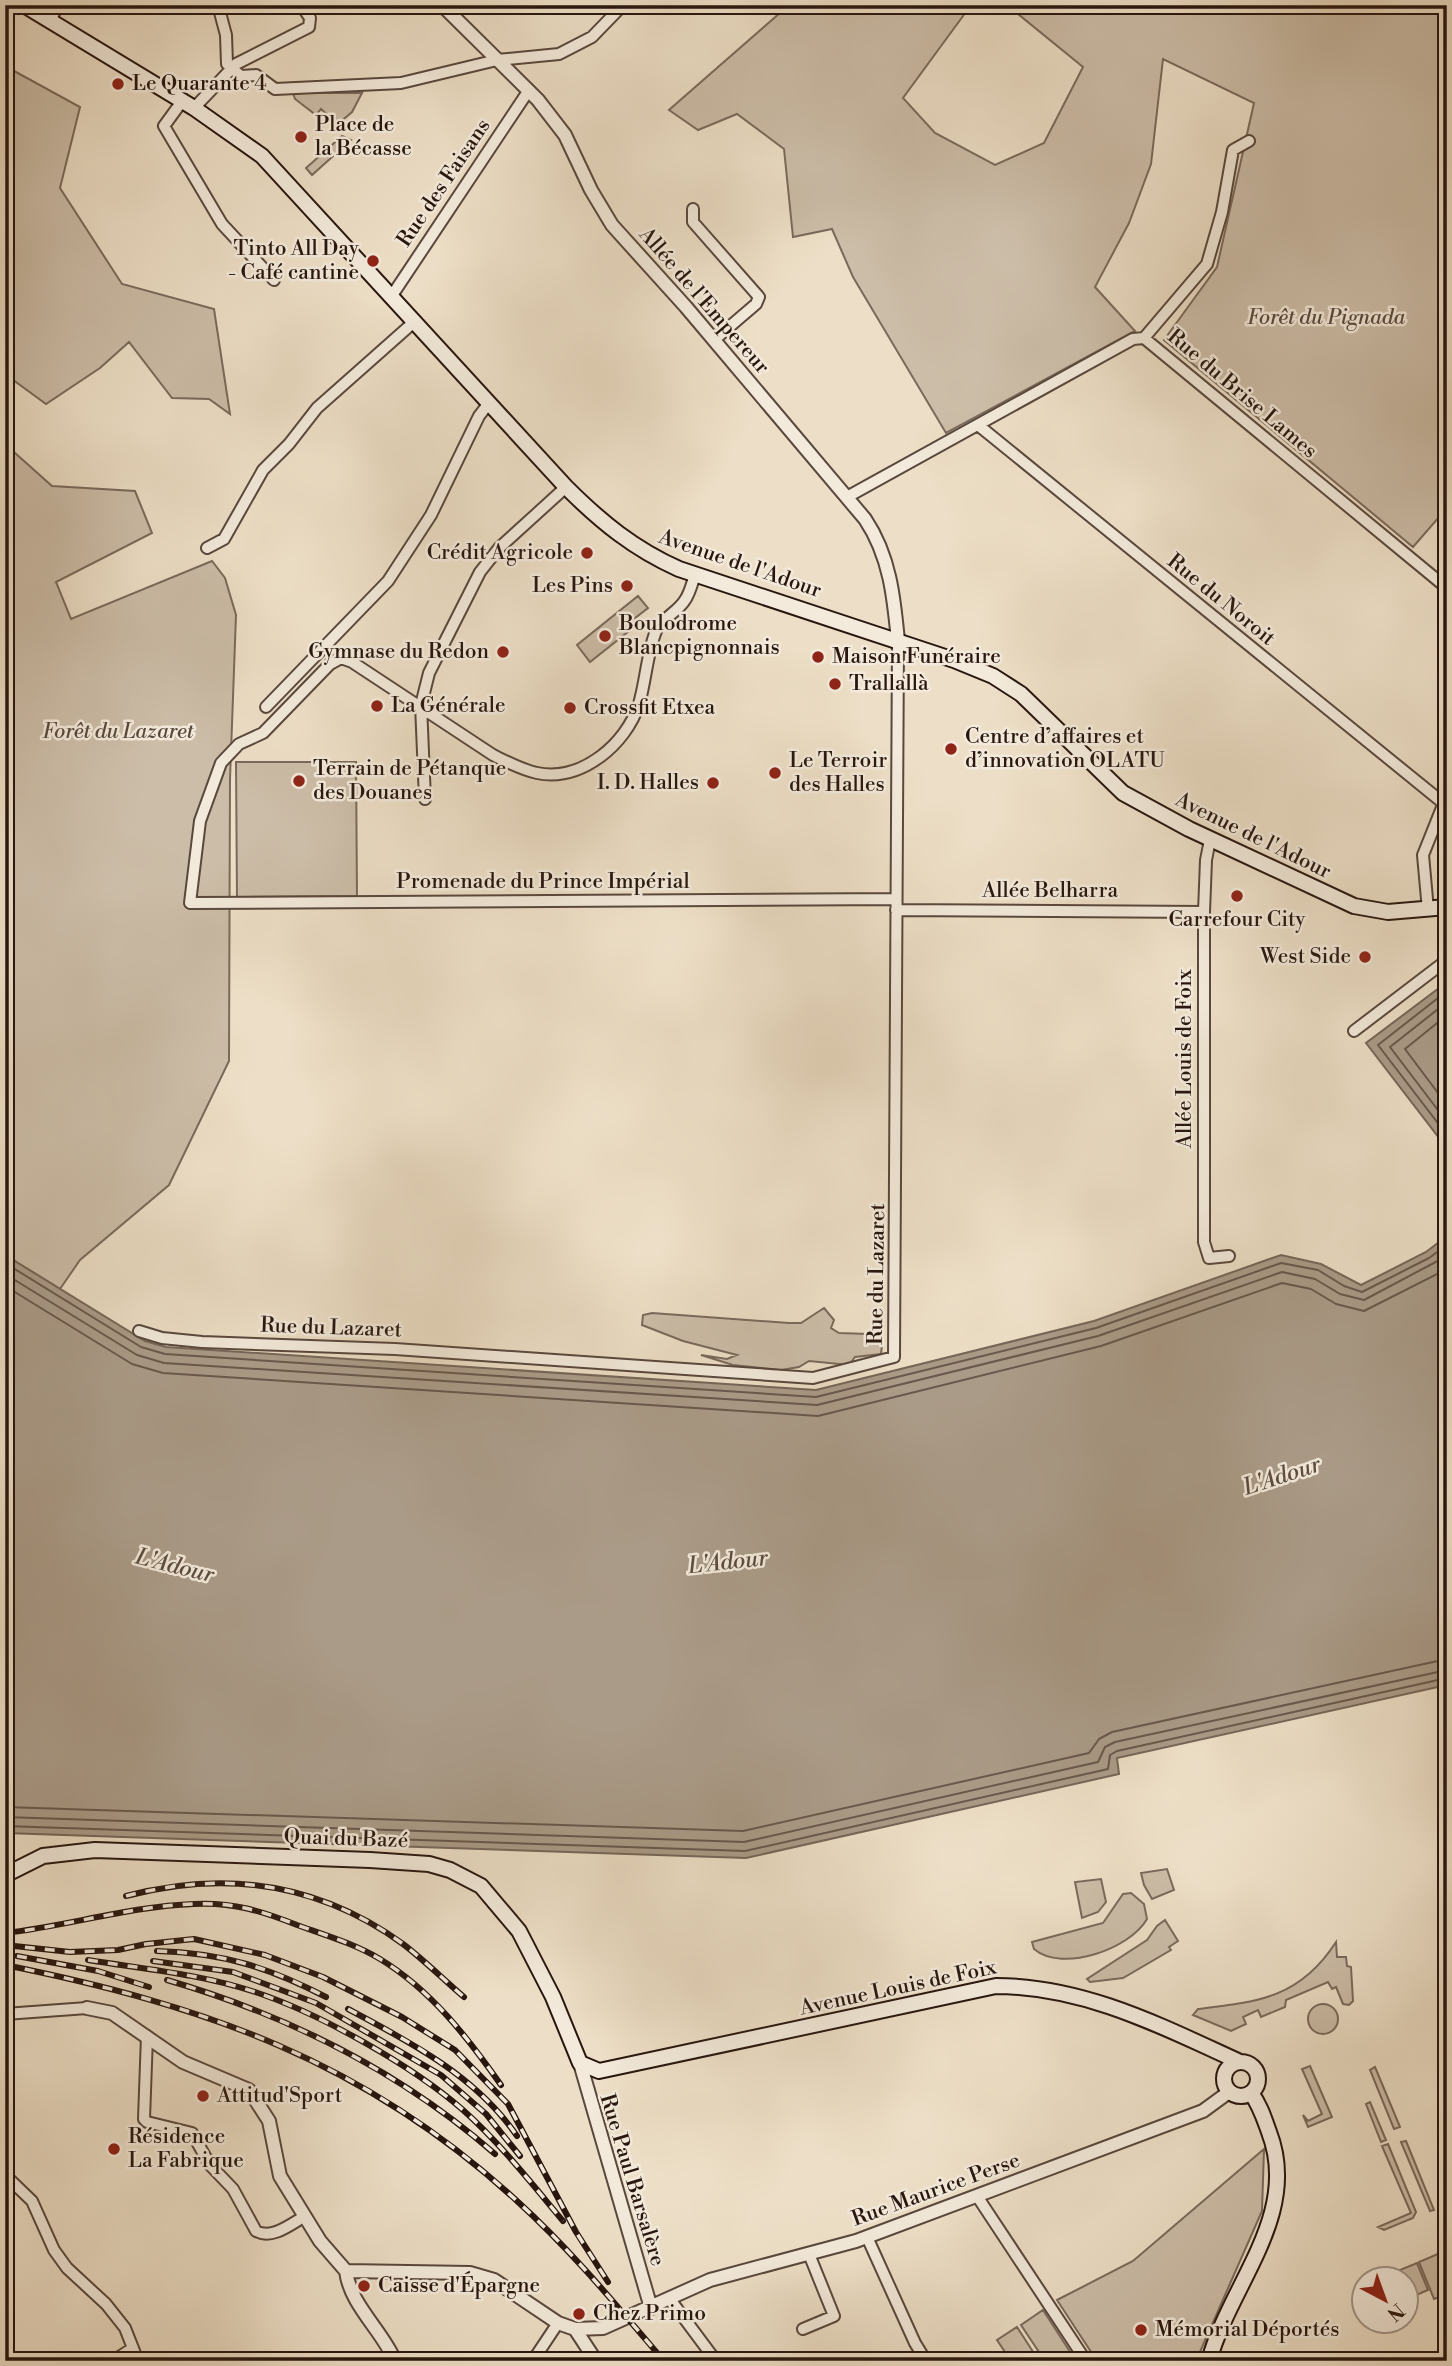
<svg xmlns="http://www.w3.org/2000/svg" width="1452" height="2366" viewBox="0 0 1452 2366" font-family="'Libre Bodoni',serif">
<style>
.green{fill:#ccbda8;stroke:#7a6a5c;stroke-width:2}
.water{fill:#aa9b88;stroke:#766658;stroke-width:2}
.lines{fill:none;stroke-linecap:round;stroke-linejoin:round}
.shore{stroke:#69584c;stroke-width:2}
.minor-casing{stroke:#59483d;stroke-width:14}
.tertiary-casing{stroke:#59483d;stroke-width:16}
.secondary-casing{stroke:#28160f;stroke-width:18}
.minor{stroke:#f3eadb;stroke-width:10}
.tertiary{stroke:#f3eadb;stroke-width:12}
.secondary{stroke:#f3eadb;stroke-width:14}
.rail-casing{stroke:#28160f;stroke-width:6}
.rail{stroke:#f3eadb;stroke-width:3.5;stroke-dasharray:10;stroke-linecap:butt}
.poi-dot{fill:#8f2418;stroke:#f3eadb;stroke-width:2.5}
.labels{text-anchor:middle;dominant-baseline:central;stroke-width:5;stroke-linejoin:round;paint-order:stroke}
.poi-label{font-size:21px;fill:#28160f;stroke:#f3eadb;text-anchor:start}
.street-label{font-size:21px;fill:#28160f;stroke:#f3eadb}
.park-label{font-size:21px;font-style:italic;fill:#59483d;stroke:#f3eadb}
.water-label{font-size:23px;font-style:italic;fill:#5c4b3f;stroke:#f3eadb}
</style>
<rect width="100%" height="100%" fill="#eddfc7"/>
<filter id="stains"><feTurbulence type="fractalNoise" baseFrequency=".00286" numOctaves="4"/><feColorMatrix values="0 0 0 0 .2 0 0 0 0 .09 0 0 0 0 .02 0 0 0 .5 -.17"/></filter>
<radialGradient id="worn" r=".72"><stop offset=".6" stop-color="#630" stop-opacity="0"/><stop offset="1" stop-color="#630" stop-opacity=".3"/></radialGradient>
<path class="green" d="M789,5H982L966,12L903,98L935,133L995,165L1044,143L1083,67L1007,5H1447V508L1413,547L1164,340L1217,267L1254,103L1163,59L1151,164L1129,223L1095,287L1135,331L946,433L853,277L832,229L793,237L784,149L737,114L698,130L669,110Z
M5,66L80,107L60,188L122,284L214,309L230,414L209,399L172,398L129,342L100,368L46,404L5,374Z
M293,93H362L352,112L332,129L334,121L321,109L316,115L295,99Z
M342,136L351,140L312,175L306,168Z
M5,444L52,486L135,491L152,533L56,582L71,619L212,561L225,578L236,615L230,779L229,1061L169,1185L80,1260L60,1289L5,1255Z
M638,596L648,608L630,622L634,627L590,662L577,645Z
M236,762H356L357,896L237,897Z
M824,1308L834,1320L831,1328L839,1333L868,1334L882,1345L881,1354L855,1357L849,1365L809,1361L799,1367L781,1370L733,1365L701,1355L727,1359L737,1355L683,1341L642,1325L643,1315L652,1313L789,1323H801Z
M1167,1869L1174,1890L1152,1899L1144,1885L1141,1873Z
M1101,1879L1106,1902L1098,1912L1082,1918L1075,1882Z
M1131,1893L1144,1904L1147,1919C1130,1949 1062,1973 1034,1949L1032,1942L1103,1923L1123,1894Z
M1165,1920L1178,1941L1169,1947L1171,1950L1123,1978L1090,1982L1087,1979L1147,1940L1157,1926Z
M1336,1942L1337,1957H1346L1347,1966L1351,1967L1353,2001L1349,2005L1343,2004L1336,1987L1332,1989L1328,1982L1286,2000L1285,2007L1261,2017L1258,2010L1243,2017L1246,2024L1231,2031L1193,2015L1198,2009C1258,2002 1300,1998 1336,1942Z
M1308 2019a15 15 0 1 1 30 0a15 15 0 1 1-30 0Z
M1310,2066L1332,2117L1308,2127L1303,2115L1308,2121L1322,2114L1302,2069Z
M1375,2067L1400,2127L1394,2129L1370,2070Z
M1370,2102L1386,2140L1381,2142L1366,2104Z
M1406,2141L1434,2210L1430,2211L1401,2142Z
M1388,2144L1416,2212L1413,2218L1384,2230L1378,2227L1411,2213L1382,2146Z
M1264,2149L1262,2211L1196,2361H1097L1057,2300L1133,2261Z
M1447,2250V2294L1434,2299L1419,2262Z
M1417,2263L1428,2290L1407,2299L1406,2278H1397L1395,2272Z
M1043,2310L1076,2361H1045L1021,2325Z
M1017,2327L1039,2361H1011L997,2340Z"/>
<path class="water" d="M1447,982V1140L1443,1143L1366,1043Z
M1447,1236V1685L1117,1758L1119,1774L746,1858L5,1833V1255L145,1341L166,1347L816,1390L1094,1321L1281,1255L1321,1264L1361,1285L1426,1252Z"/>
<g class="lines">
<path class="shore" d="M1447,991L1378,1045L1447,1135
M1447,1002L1390,1047L1447,1122
M1447,1015L1405,1049L1447,1105
M5,1263L141,1347L165,1354L816,1397L1096,1328L1281,1263L1318,1270L1344,1286L1362,1292L1429,1258L1447,1245
M5,1274L137,1355L164,1363L817,1405L1098,1336L1282,1272L1315,1279L1340,1294L1364,1300L1447,1256
M5,1286L132,1364L163,1373L818,1416L1101,1346L1282,1283L1311,1289L1336,1304L1364,1311L1447,1269
M5,1807L743,1831L1089,1753L1099,1739L1112,1732L1447,1659
M5,1817L744,1842L1098,1762L1105,1747L1115,1742L1447,1670
M5,1826L745,1851L1108,1769L1110,1755L1117,1751L1447,1678"/>
<defs>
<path id="minor" d="M218,5L226,35L227,64L241,76L256,75
M50,21L58,5
M256,75L275,89L401,83L497,60L559,54L592,37L623,5
M183,100L164,126L222,224L274,280
M194,108L236,64L309,27L310,18L301,5
M693,209V222L759,297L756,304L714,340
M391,297L529,90
M1144,338L1207,264L1222,212L1233,150L1249,141
M978,425L1442,802
M847,497L1133,339L1144,338L1447,588
M207,548L224,539L263,470L289,444L317,408L414,322
M695,575C692,583 690,593 685,600C678,612 662,618 656,631C647,653 646,680 639,704C626,744 582,782 537,773C522,770 507,762 493,755L352,662L341,658L330,664L263,733L239,744L221,763L200,821L190,903L896,899
M266,707L388,581L431,515L479,416L489,403
M425,799L421,705L429,673L480,572L499,548L566,487
M1210,840L1206,860L1204,912V1242L1209,1258L1229,1256
M896,910L1204,912
M1428,910L1423,855L1447,795
M1354,1031L1447,960
M139,1331L162,1338L202,1342L395,1349L813,1378L894,1357L898,641
M5,2014L87,2008
M147,2036L144,2119L147,2122L192,2133L210,2165L233,2189L256,2231C272,2240 291,2224 305,2216
M5,2076L8,2014
M5,2175L32,2201L54,2250L67,2268L106,2304L125,2328L138,2361
M977,2196L1086,2361
M867,2237L915,2343L926,2361
M669,2298L716,2361
M803,2329L834,2316L809,2254
M536,2356L558,2323
M113,2361L133,2348"/>
<path id="tertiary" d="M442,5L538,100L565,135L591,190L612,225L686,307L865,519C890,556 894,598 898,641
M87,2008L112,2013L183,2062L249,2090L269,2121L280,2176L320,2241L346,2271L470,2273L494,2280L558,2323L575,2329L603,2328L710,2280L856,2241L1203,2111L1229,2092
M580,2063L651,2308
M346,2271C350,2305 382,2330 395,2361
M575,2329L596,2361"/>
<path id="secondary" d="M24,5L194,108L262,156L566,487C601,522 634,549 679,569L954,660L993,676L1021,694L1123,793L1189,829L1354,906L1388,912L1447,907
M5,1875L43,1856L95,1850L370,1860L429,1864L450,1870L481,1886L519,1931L553,1997L580,2063L599,2071L996,1986C1084,1986 1161,2026 1240,2062
M1224 2079a17 17 0 1 1 34 0a17 17 0 1 1-34 0Z
M1209,2361C1230,2284 1301,2215 1269,2132C1264,2118 1260,2105 1251,2093"/>
</defs>
<use href="#minor" class="minor-casing"/>
<use href="#tertiary" class="tertiary-casing"/>
<use href="#secondary" class="secondary-casing"/>
<use href="#minor" class="minor"/>
<use href="#tertiary" class="tertiary"/>
<use href="#secondary" class="secondary"/>
<defs>
<path id="rail" d="M126,1896C225,1870 319,1883 403,1944C424,1960 444,1980 464,1997
M5,1933C68,1926 131,1906 194,1904C233,1902 262,1911 297,1925C325,1935 355,1944 380,1959C431,1990 468,2038 501,2085
M5,1945L70,1952L118,1950L146,1944L194,1939L265,1955L323,1977L402,2017L455,2050L508,2104L576,2232L608,2282
M157,1951C223,1953 268,1967 326,1997
M17,1956L98,1971L149,1987
M88,1960C144,1969 201,1974 255,1992C319,2013 413,2066 463,2110C500,2143 532,2184 563,2221
M153,1961L233,1972L316,2003L441,2075L486,2114L520,2156
M5,1965C204,2005 365,2061 517,2201C571,2250 617,2306 664,2361
M167,1980C287,2015 401,2072 495,2154
M348,2009C410,2042 476,2076 517,2136"/>
</defs>
<use href="#rail" class="rail-casing"/>
<use href="#rail" class="rail"/>
</g>
<g class="poi-dot">
<circle cx="118" cy="84" r="7"/>
<circle cx="301" cy="137" r="7"/>
<circle cx="373" cy="261" r="7"/>
<circle cx="587" cy="553" r="7"/>
<circle cx="627" cy="586" r="7"/>
<circle cx="605" cy="636" r="7"/>
<circle cx="503" cy="652" r="7"/>
<circle cx="818" cy="657" r="7"/>
<circle cx="835" cy="684" r="7"/>
<circle cx="377" cy="706" r="7"/>
<circle cx="570" cy="708" r="7"/>
<circle cx="951" cy="749" r="7"/>
<circle cx="775" cy="773" r="7"/>
<circle cx="299" cy="781" r="7"/>
<circle cx="713" cy="783" r="7"/>
<circle cx="1237" cy="896" r="7"/>
<circle cx="1365" cy="957" r="7"/>
<circle cx="203" cy="2096" r="7"/>
<circle cx="114" cy="2149" r="7"/>
<circle cx="364" cy="2286" r="7"/>
<circle cx="579" cy="2314" r="7"/>
<circle cx="1141" cy="2330" r="7"/>
</g>
<g class="labels">
<g class="poi-label">
<text x="132" y="84">Le Quarante 4</text>
<text x="315" y="125">Place de<tspan x="315" dy="24">la Bécasse</tspan></text>
<text x="359" y="249" text-anchor="end">Tinto All Day<tspan x="359" dy="24">- Café cantine</tspan></text>
<text x="573" y="553" text-anchor="end">Crédit Agricole</text>
<text x="613" y="586" text-anchor="end">Les Pins</text>
<text x="619" y="624">Boulodrome<tspan x="619" dy="24">Blancpignonnais</tspan></text>
<text x="489" y="652" text-anchor="end">Gymnase du Redon</text>
<text x="832" y="657">Maison Funéraire</text>
<text x="849" y="684">Trallallà</text>
<text x="391" y="706">La Générale</text>
<text x="584" y="708">Crossfit Etxea</text>
<text x="965" y="737">Centre d’affaires et<tspan x="965" dy="24">d’innovation OLATU</tspan></text>
<text x="789" y="761">Le Terroir<tspan x="789" dy="24">des Halles</tspan></text>
<text x="313" y="769">Terrain de Pétanque<tspan x="313" dy="24">des Douanes</tspan></text>
<text x="699" y="783" text-anchor="end">I. D. Halles</text>
<text x="1237" y="920" text-anchor="middle">Carrefour City</text>
<text x="1351" y="957" text-anchor="end">West Side</text>
<text x="217" y="2096">Attitud'Sport</text>
<text x="128" y="2137">Résidence<tspan x="128" dy="24">La Fabrique</tspan></text>
<text x="378" y="2286">Caisse d'Épargne</text>
<text x="593" y="2314">Chez Primo</text>
<text x="1155" y="2330">Mémorial Déportés</text>
</g>
<g class="street-label">
<text transform="translate(444 183) rotate(-56)">Rue des Faisans</text>
<text transform="translate(704 301) rotate(49)">Allée de l'Empereur</text>
<text transform="translate(1242 394) rotate(40)">Rue du Brise Lames</text>
<text transform="translate(740 564) rotate(19)">Avenue de l'Adour</text>
<text transform="translate(1221 600) rotate(39)">Rue du Noroit</text>
<text transform="translate(1253 836) rotate(26)">Avenue de l'Adour</text>
<text x="543" y="882">Promenade du Prince Impérial</text>
<text x="1050" y="891">Allée Belharra</text>
<text transform="translate(1185 1059) rotate(-90)">Allée Louis de Foix</text>
<text transform="translate(877 1274) rotate(-89)">Rue du Lazaret</text>
<text transform="translate(331 1328) rotate(2)">Rue du Lazaret</text>
<text transform="translate(346 1839) rotate(2)">Quai du Bazé</text>
<text transform="translate(898 1988) rotate(-12)">Avenue Louis de Foix</text>
<text transform="translate(632 2180) rotate(73)">Rue Paul Barsalère</text>
<text transform="translate(936 2190) rotate(-20)">Rue Maurice Perse</text>
</g>
<g class="park-label">
<text x="1326" y="318">Forêt du Pignada</text>
<text x="118" y="732">Forêt du Lazaret</text>
</g>
<g class="water-label">
<text transform="translate(1282 1476) rotate(-18)">L'Adour</text>
<text transform="translate(728 1562) rotate(-6)">L'Adour</text>
<text transform="translate(175 1566) rotate(14)">L'Adour</text>
</g>
</g>
<rect width="1452" height="2366" fill="none" stroke="#eddfc7" stroke-width="28"/>
<rect x="7" y="7" width="1438" height="2352" fill="none" stroke="#28160f" stroke-width="3.5"/>
<rect x="14" y="14" width="1424" height="2338" fill="none" stroke="#28160f" stroke-width="2"/>
<g transform="translate(1385 2300) rotate(139)"><circle r="33" fill="#f3eadb" stroke="#a29589" stroke-width="2"/>
<path d="M0-5L12 26L0 18L-12 26Z" fill="#8f2418"/>
<text y="-10" font-size="19" font-weight="bold" text-anchor="middle" fill="#28160f">N</text>
</g>
<rect width="100%" height="100%" filter="url(#stains)"/>
<rect width="100%" height="100%" fill="url(#worn)"/>
</svg>
